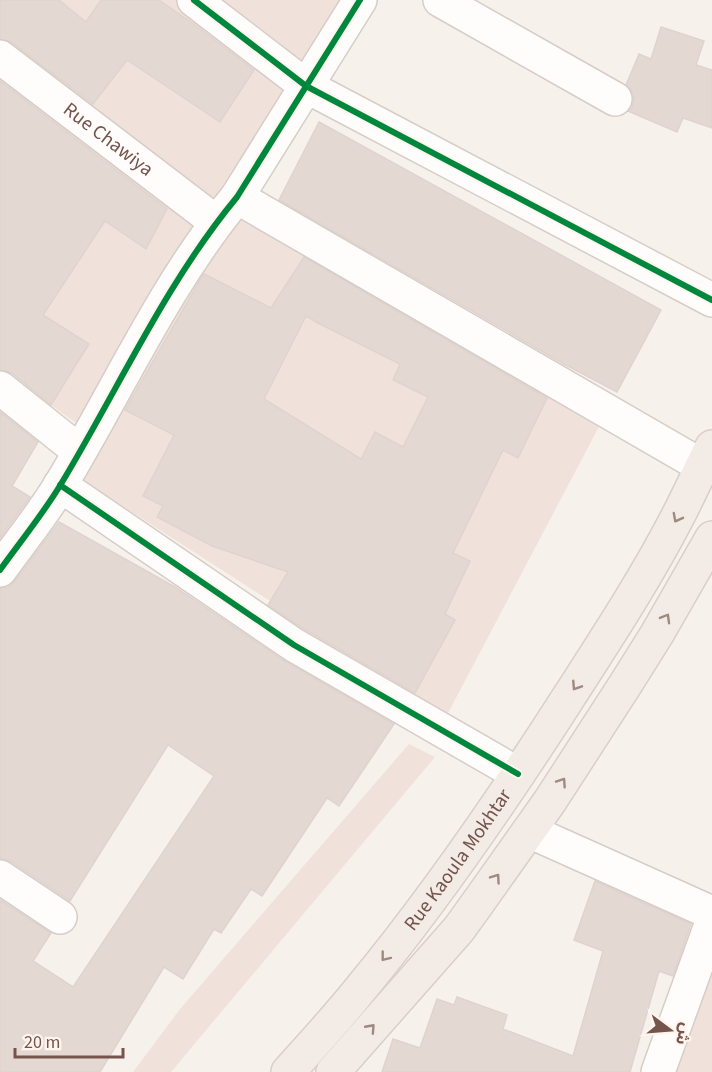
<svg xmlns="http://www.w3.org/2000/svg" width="712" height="1072" viewBox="0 0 712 1072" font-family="'Source Sans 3','Noto Sans Arabic',sans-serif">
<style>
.residential{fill:#f0e2da}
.building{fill:#e4d8d3;stroke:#e0d3ce;stroke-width:1.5;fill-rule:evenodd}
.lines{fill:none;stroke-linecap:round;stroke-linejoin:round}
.minor-casing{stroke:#d6cdc8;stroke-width:36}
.major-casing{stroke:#d8ceca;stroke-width:36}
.minor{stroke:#fefdfc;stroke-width:33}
.major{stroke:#f3ece6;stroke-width:33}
.cycleway-casing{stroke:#fff5ee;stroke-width:10}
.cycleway{stroke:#00873e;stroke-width:6}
.oneway{stroke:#a18982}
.labels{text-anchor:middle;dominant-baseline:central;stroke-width:5;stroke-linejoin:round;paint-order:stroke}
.street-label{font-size:20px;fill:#75544c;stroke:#fff5ee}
</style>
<rect width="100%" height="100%" fill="#f7f1ec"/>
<path class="residential" d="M0,0H180L286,87L207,210L0,43Z
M217,0H349L302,68Z
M0,61L201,225L79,425L0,369Z
M252,196L612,402L447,715L79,478L149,345Z
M409,744L435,757L171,1072H133L180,1009Z
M712,961V1072H659Z"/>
<path class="building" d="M0,0H59L86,22L101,0H159L195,25L254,70L220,122L127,60L93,104L11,42L0,39Z
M661,27L704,41L696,65L712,70V128L683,118L677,132L628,111L632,108L634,98L631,90L626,85L639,54L651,59Z
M0,81L167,209L146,249L105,221L43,315L89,344L51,405L12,373L0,370Z
M319,122L661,310L617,392L564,364L279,200Z
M304,257L547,398L518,458L503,450L453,553L470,561L445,614L455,620L415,693L304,629L268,605L288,572L212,546L157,517L163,506L143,496L174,435L125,410L203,275L204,274L271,308ZM306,316L318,323L400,364L393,380L428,397L403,447L375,432L361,459L264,399Z
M0,412L38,442L12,486L30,497L0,538Z
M59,522L175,587L283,660L394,724L339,806L327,798L262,896L251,889L221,933L214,929L183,979L164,967L100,1072H0V900L51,933L33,961L73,987L214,776L168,745L70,901L10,861L0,858V588L8,587L15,581Z
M595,881L691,924L673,976L659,971L630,1072H382L393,1039L420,1048L437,999L454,1005L457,997L507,1015L503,1029L573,1056L603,951L574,940Z"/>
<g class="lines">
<defs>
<g id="minor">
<path d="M194,0L306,86L712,300"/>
<path d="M440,0L615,99"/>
<path id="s1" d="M0,57L216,222"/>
<path d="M237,197L702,466"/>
<path d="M0,388L79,451"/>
<path d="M60,485L294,645L518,774"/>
<path d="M0,570C20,542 43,514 61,484C119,388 165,284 237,197L360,0"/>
<path d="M529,831L712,913"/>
<path d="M0,877L60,917"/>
<path d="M658,1072L712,922"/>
</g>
<g id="major">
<path id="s2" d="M288,1072C313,1044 339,1016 362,987C438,895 506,795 570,695C608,636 646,578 678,516C690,493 700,470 712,447"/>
<path d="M333,1072L459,929L482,897L550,801L625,685L657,634L712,538"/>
</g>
</defs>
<use href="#minor" class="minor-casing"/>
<use href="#major" class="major-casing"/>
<use href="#minor" class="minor"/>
<use href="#major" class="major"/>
<defs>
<path id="cycleway" d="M194,0L306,86L712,300
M60,485L294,645L518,774
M0,570C20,542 43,514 61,484C119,388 165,284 237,197L360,0"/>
</defs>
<use href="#cycleway" class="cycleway-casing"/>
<use href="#cycleway" class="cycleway"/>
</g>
<defs><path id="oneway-chevron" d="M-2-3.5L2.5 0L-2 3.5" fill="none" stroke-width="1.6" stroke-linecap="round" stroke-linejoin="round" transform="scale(1.5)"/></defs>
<g class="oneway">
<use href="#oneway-chevron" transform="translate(677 518) rotate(118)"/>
<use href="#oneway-chevron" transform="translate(666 618) rotate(-60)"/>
<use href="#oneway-chevron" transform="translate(576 686) rotate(123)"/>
<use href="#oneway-chevron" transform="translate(562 782) rotate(-56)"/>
<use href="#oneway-chevron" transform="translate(496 878) rotate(-55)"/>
<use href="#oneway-chevron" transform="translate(385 957) rotate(128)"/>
<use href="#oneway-chevron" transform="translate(371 1028) rotate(-48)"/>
</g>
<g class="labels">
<g class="street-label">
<text stroke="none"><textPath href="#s1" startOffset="136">Rue Chawiya</textPath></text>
<text stroke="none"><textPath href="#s2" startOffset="272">Rue Kaoula Mokhtar</textPath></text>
</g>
</g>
<g transform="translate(670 1030) rotate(106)" stroke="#fff5ee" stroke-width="4.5" paint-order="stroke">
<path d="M0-4.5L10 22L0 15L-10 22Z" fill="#75544c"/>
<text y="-9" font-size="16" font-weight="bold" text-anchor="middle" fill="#75544c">ش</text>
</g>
<path d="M15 1048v9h108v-9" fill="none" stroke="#75544c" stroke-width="3"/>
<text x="24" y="1048" font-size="18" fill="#75544c" stroke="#fff5ee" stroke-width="4.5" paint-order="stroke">20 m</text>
</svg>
